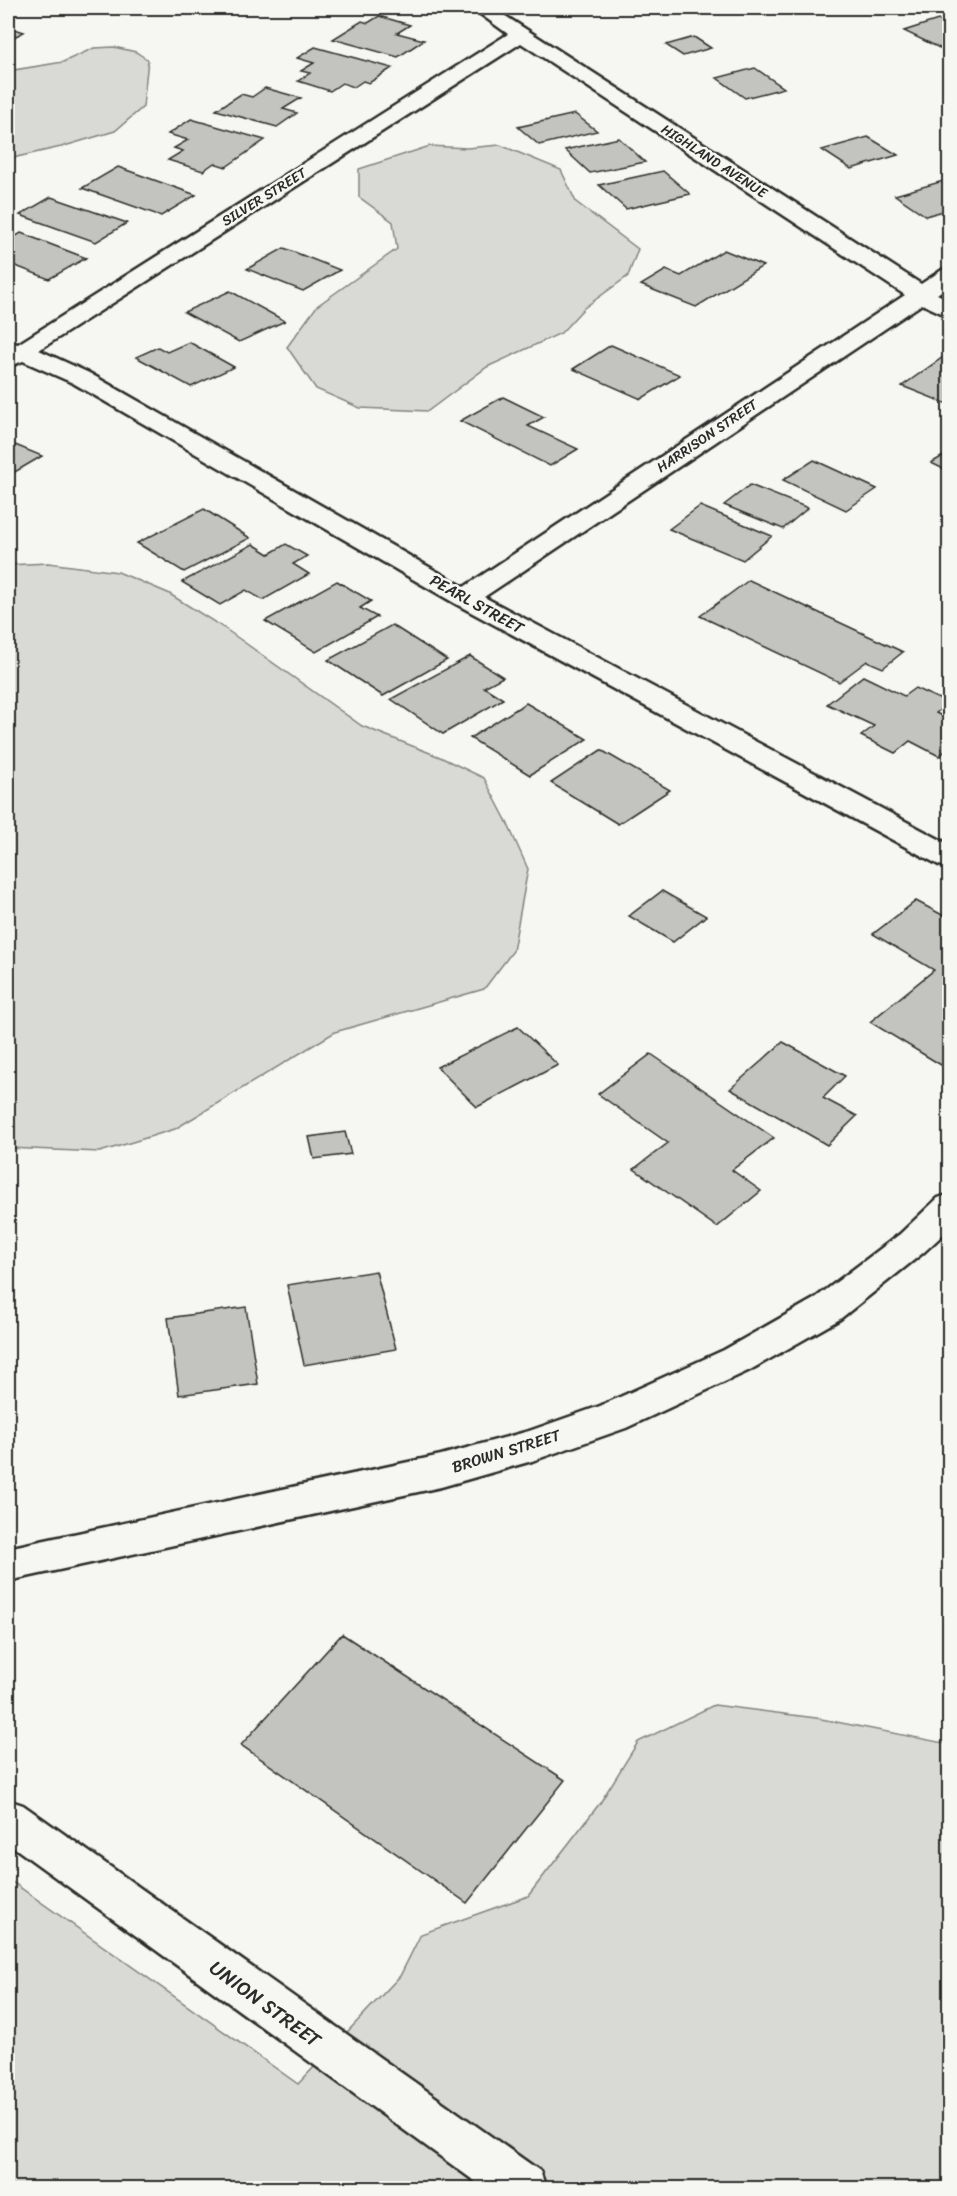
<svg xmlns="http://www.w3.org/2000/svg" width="957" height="2196" viewBox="0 0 957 2196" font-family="Sriracha,sans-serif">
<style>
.green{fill:#d9d9d5;stroke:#828280;stroke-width:1.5}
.building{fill:#c3c3c0;stroke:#2b2b2b;stroke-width:1.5}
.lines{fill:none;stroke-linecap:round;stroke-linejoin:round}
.street-casing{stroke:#2b2b2b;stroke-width:5}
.secondary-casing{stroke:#2b2b2b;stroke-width:5}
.street{fill:#f6f6f2;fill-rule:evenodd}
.secondary{fill:#f6f6f2;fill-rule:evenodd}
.labels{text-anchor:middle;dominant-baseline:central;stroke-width:5;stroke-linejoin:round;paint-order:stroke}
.far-street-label{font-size:14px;fill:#2b2b2b;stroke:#f6f6f2}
.street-label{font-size:16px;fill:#2b2b2b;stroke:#f6f6f2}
.near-street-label{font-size:20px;fill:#2b2b2b;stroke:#f6f6f2}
</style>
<rect width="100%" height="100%" fill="#f6f6f2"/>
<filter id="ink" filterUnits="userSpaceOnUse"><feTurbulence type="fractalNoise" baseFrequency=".0167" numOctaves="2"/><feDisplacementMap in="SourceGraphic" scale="12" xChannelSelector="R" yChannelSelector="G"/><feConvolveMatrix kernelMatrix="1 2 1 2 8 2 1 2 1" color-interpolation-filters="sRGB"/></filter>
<g filter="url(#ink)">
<path class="green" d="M114,47L136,52L148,60L143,107L115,131L61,147L8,159V71L63,62L94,48Z
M500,145L561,170L576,202L638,249L628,276L584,308L561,333L487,367L428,411L360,408L316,389L287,347L317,306L397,249L393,222L359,197V169L430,146L467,148Z
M48,563L118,572L168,593L224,628L362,726L440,757L484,778L506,820L528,869L513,951L484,989L335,1032L175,1129L100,1152L8,1148V565Z
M714,1705L816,1718L949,1744V2188H8V1879L298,2084L400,1976L421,1934L528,1896L600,1803L638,1742Z"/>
<path class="building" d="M379,16L410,25L397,33L424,40L398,57L333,39L362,21L368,23Z
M938,20L950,26V53L904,31Z
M8,27L24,32L8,40Z
M694,37L711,48L683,56L666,45Z
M315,47L392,68L369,83L363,81L354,87L342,83L330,91L298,81L310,73L301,71L314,63L297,58Z
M755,68L784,88L745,98L717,78Z
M265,88L301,98L283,109L297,113L277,127L216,110L241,94L252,97Z
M575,114L597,131L539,145L518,127Z
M191,119L265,140L226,167L214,163L203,171L168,160L183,151L174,148L188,140L168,134Z
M868,137L898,155L851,169L822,150Z
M619,138L645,162L590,173L565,150Z
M118,167L196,195L161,216L82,188Z
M663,171L690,194L626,209L599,185Z
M943,181L950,186V209L926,216L895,195Z
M51,197L127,223L96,242L20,215Z
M21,233L86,258L49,279L8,263V241Z
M284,248L340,270L303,291L247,269Z
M724,250L763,266L696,307L641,285L666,270L681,276Z
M230,291L285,321L239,342L184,312Z
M189,342L234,367L191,387L136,357L158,347L167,352Z
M611,345L680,375L641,399L573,369Z
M949,353L950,405L902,386Z
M503,397L544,417L528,426L578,449L550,466L460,421Z
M8,442L42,456L8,476Z
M950,452V472L931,463Z
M814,460L877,489L846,510L783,480Z
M750,485L808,508L783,529L724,505Z
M700,506L772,536L743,560L669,529Z
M204,509L250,538L184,572L137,543Z
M253,544L269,554L286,544L307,556L293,564L309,574L263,600L246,590L220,605L182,582Z
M749,580L903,652L883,668L867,661L839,682L700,616Z
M337,581L371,601L360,608L377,617L316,652L265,621Z
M392,625L447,660L383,696L328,660Z
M470,656L503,677L484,687L503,699L443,734L391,699Z
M863,676L904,696L915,688L948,703L936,713L950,720V747L939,756L910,741L895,753L861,736L874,726L827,704Z
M526,703L587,739L530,775L470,738Z
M601,750L670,790L618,824L551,783Z
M662,891L706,916L673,942L629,916Z
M916,901L950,919V1057L941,1065L870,1022L934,970L873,934Z
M518,1027L558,1065L477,1107L437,1067Z
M783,1042L845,1076L823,1098L857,1116L827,1145L730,1089Z
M651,1054L774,1138L732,1170L761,1191L717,1227L634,1169L668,1143L598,1094Z
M345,1132L351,1154L314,1159L309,1137Z
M376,1271L396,1349L304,1365L287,1285Z
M246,1307L258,1384L179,1395L168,1318Z
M342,1634L565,1780L467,1903L241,1745Z"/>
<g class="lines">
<defs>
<path id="street" d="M472,8H493L921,284L942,270L950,268V285L937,294L950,300V317L922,304L484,597L950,845V868L939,865L456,604L73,383L23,361L8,367V342L18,344L508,34ZM521,43L905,295L464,587L89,373L39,350Z"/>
<path id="secondary" d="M950,1194V1228L924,1252L840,1319L750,1370L626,1428L532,1461L441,1487L8,1581V1548L441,1455L529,1431L600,1406L724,1350L814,1299L900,1234L938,1198Z
M8,1800L23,1805L540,2171L546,2188H484L8,1843Z"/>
</defs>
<use href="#street" class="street-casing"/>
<use href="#secondary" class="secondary-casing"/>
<use href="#street" class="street"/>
<use href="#secondary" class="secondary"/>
</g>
</g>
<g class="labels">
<g class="far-street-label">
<text transform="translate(714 161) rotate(33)">HIGHLAND AVENUE</text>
<text transform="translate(264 197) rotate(-32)">SILVER STREET</text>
<text transform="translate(707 436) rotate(-34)">HARRISON STREET</text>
</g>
<g class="street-label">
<text transform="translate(477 604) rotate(29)">PEARL STREET</text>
<text transform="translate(506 1451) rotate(-17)">BROWN STREET</text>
</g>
<g class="near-street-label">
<text transform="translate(265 2004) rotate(36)">UNION STREET</text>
</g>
</g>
<rect width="957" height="2196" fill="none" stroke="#f6f6f2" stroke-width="30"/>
<rect x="15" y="15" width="927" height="2166" fill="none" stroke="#2b2b2b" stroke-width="2" filter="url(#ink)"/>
</svg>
